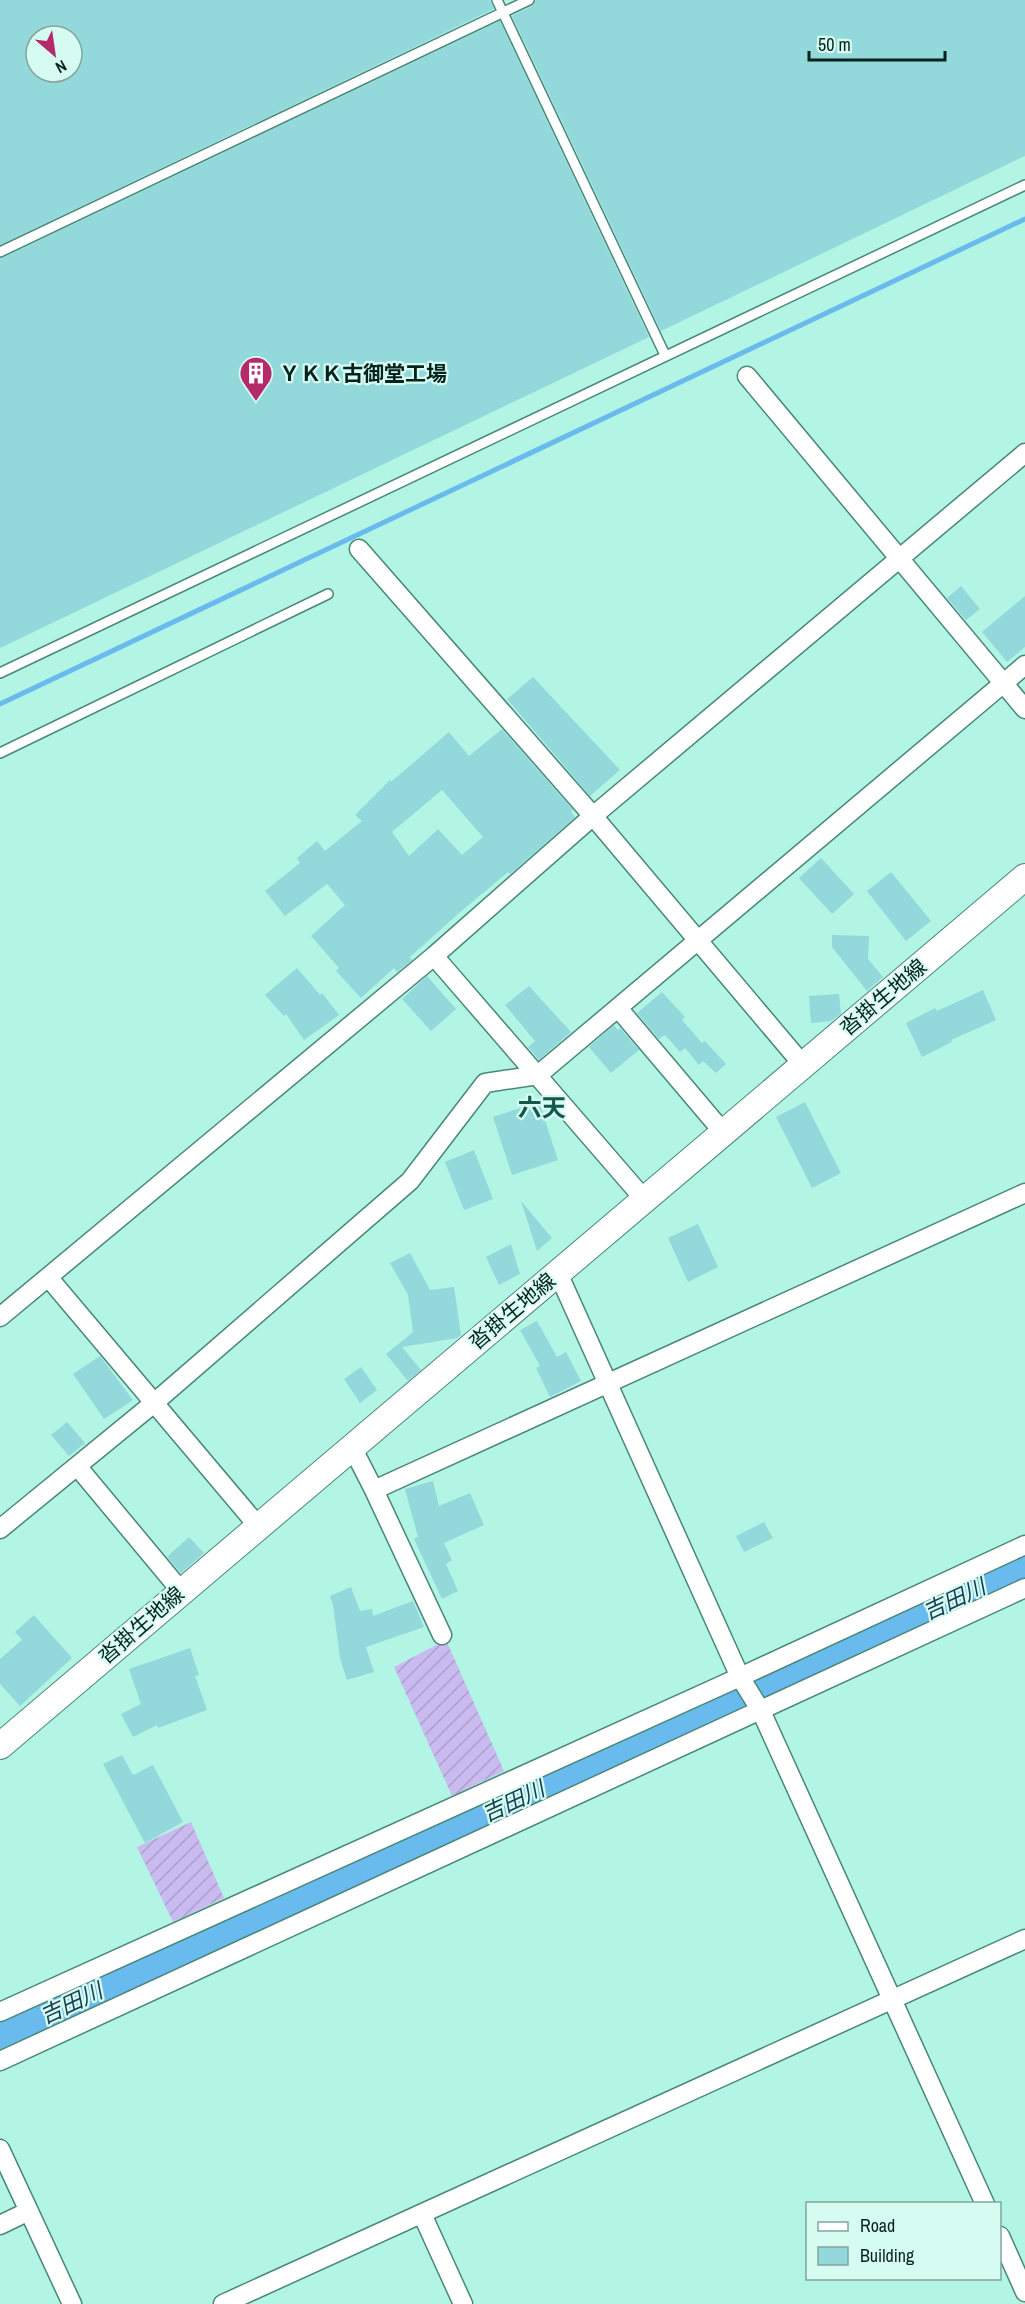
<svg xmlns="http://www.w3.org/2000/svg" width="1025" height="2304" viewBox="0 0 1025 2304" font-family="'Archivo Narrow','Noto Sans JP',sans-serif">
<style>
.garden{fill:url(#garden-furrows)}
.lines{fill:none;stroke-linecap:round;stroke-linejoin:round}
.stream{stroke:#6abbed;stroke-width:5}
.river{stroke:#6abbed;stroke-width:33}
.building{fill:#93d8da;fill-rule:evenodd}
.service-casing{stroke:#488779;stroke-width:12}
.minor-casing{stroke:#488779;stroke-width:21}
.secondary-casing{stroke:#488779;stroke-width:28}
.service{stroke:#fff;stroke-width:9}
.minor{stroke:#fff;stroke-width:18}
.secondary{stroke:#fff;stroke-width:26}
.labels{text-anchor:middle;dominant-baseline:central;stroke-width:4.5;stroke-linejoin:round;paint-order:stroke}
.poi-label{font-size:21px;font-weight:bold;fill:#06221c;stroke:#d6fcf2;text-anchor:start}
.street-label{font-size:21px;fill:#06221c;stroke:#d6fcf2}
.water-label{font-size:22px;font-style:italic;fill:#193c51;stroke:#d6fcf2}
.quarter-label{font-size:24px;font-weight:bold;fill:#12584c;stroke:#d6fcf2}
</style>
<defs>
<pattern id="garden-furrows" width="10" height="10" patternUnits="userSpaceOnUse" patternTransform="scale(1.5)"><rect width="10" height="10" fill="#c9baef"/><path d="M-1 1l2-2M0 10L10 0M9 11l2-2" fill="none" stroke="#aba0cc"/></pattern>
</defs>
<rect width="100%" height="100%" fill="#b3f5e5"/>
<path class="garden" d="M446,1640L504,1771L452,1796L394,1667Z
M191,1822L224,1898L173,1922L137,1847Z"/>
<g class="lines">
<path class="stream" d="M0,704L1025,219"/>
<path class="river" d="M0,2036L1025,1566"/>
</g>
<path class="building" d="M0,0H490L494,9L0,245ZM36,36H72V72H36Z
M536,0H1025V156L661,331L512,16L532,6Z
M500,21L649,337L0,648V259Z
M961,586L980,609L966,620L947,598Z
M1025,596V647L1007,662L982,632Z
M533,677L620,770L590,796L507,699Z
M502,729L573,810L571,812L575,817L510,874L508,872L458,914L410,957L412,960L397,972L394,968L361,998L336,971L339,968L311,936L345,905L327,884L285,916L265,891L300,863L297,858L317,841L325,851L362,821L355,815L390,780L391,782L449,732L469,756ZM442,790L483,837L462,855L438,829L409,856L392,832Z
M821,858L854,894L832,914L799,878Z
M891,872L931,921L906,941L867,891Z
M832,935L869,936L868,959L883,977L867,991L832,947Z
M297,968L320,995L322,993L339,1015L304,1040L286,1014L284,1016L265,995Z
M427,976L456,1009L431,1031L402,999Z
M529,986L571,1032L539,1060L528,1047L535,1041L505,1005Z
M983,990L996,1020L951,1040L952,1042L922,1057L906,1023L935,1008L937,1011Z
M662,992L685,1017L682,1020L702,1043L705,1041L726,1064L716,1073L703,1061L699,1065L685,1048L680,1052L665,1035L659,1039L637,1013Z
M839,994L841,1014L831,1021L811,1023L809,996Z
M614,1025L618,1030L620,1028L639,1050L611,1073L589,1047Z
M539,1102L558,1160L512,1175L493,1117Z
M805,1102L841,1173L812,1188L776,1117Z
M474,1150L493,1199L464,1210L445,1162Z
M521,1201L552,1238L537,1251Z
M698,1224L718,1267L688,1282L668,1238Z
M511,1244L520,1274L499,1285L486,1257Z
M410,1253L430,1290L454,1287L461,1335L457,1338L402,1347L421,1370L408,1381L386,1354L413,1332L408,1295L390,1263Z
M537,1321L557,1357L566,1352L581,1381L550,1397L536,1368L540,1366L520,1330Z
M100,1356L133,1400L104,1419L73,1374Z
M361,1367L377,1390L360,1403L344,1379Z
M67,1422L85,1443L69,1456L51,1435Z
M433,1481L439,1506L470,1493L484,1525L444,1543L452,1560L446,1564L458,1591L442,1599L414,1539L418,1537L405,1489Z
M764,1522L773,1538L744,1552L736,1536Z
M189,1537L204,1553L181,1573L167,1557Z
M351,1587L360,1611L372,1609L373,1616L413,1601L424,1627L366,1647L374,1672L347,1680L340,1658L333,1605L330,1596Z
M34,1615L72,1658L20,1706L0,1684V1659L22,1640L15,1632Z
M190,1648L199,1675L195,1676L207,1710L158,1728L157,1725L133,1737L121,1714L141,1704L129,1669Z
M122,1755L133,1775L153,1765L183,1822L145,1843L103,1764Z"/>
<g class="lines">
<defs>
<path id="service" d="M497,0L665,355
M0,252L529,0
M0,673L1025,185
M0,753L328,594"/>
<path id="minor" d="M747,376L1025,709
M359,549L593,816L803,1065
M434,956L644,1199
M618,1008L723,1132
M558,1273L740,1677L761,1711L985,2204
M48,1277L258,1526
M0,1317L434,956L593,816L1025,453
M352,1447L374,1490L1025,1193
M77,1466L181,1591
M374,1490L442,1635
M0,1529L154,1403L410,1181L485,1083L538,1075L1025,665
M0,2012L740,1677L1025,1545
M0,2061L1025,1588
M0,2149L72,2304
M422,2214L463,2304
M0,2225L29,2211
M1000,2236L1025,2292
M223,2304L1025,1939"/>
<path id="secondary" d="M0,1746L1025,877"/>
</defs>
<use href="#service" class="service-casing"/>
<use href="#minor" class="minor-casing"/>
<use href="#secondary" class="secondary-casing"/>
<use href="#service" class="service"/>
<use href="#minor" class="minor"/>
<use href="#secondary" class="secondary"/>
</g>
<defs>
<symbol id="building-pin" viewBox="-11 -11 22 30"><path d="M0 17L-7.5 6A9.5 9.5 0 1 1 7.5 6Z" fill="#b42a6a" stroke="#d6fcf2"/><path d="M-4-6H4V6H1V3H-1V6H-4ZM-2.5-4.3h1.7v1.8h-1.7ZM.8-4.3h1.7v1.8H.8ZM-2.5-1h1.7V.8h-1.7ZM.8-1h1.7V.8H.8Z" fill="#fff"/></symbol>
</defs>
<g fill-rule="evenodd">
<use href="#building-pin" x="237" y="354" width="38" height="52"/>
</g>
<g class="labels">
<g class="poi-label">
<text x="279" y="373">ＹＫＫ古御堂工場</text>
</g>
<g class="street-label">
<text transform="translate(883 997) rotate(-40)">沓掛生地線</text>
<text transform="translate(512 1311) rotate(-40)">沓掛生地線</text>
<text transform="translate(141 1625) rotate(-41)">沓掛生地線</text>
</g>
<g class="water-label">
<text transform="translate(954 1599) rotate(-25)">吉田川</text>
<text transform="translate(513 1801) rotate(-25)">吉田川</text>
<text transform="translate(71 2003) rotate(-25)">吉田川</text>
</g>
<g class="quarter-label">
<text x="542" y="1107">六天</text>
</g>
</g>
<rect x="806" y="2202" width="195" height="78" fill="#d6fcf2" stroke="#83a59c" stroke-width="1.5"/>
<rect x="818" y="2222" width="30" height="9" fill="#ffffff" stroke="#83a59c" stroke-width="1.5"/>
<text x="860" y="2232" font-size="18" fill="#06221c">Road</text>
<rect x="818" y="2247" width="30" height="18" fill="#93d8da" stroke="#83a59c" stroke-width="1.5"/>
<text x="860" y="2262" font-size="18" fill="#06221c">Building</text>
<g transform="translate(54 54) rotate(151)"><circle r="28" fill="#d6fcf2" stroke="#83a59c" stroke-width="1.5"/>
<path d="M0-4.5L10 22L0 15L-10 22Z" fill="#b42a6a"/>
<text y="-9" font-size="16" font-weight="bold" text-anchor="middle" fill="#06221c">N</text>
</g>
<path d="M809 51v9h136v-9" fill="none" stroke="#06221c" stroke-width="3"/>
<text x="818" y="51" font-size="18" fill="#06221c" stroke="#d6fcf2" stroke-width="4.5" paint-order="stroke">50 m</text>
</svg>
